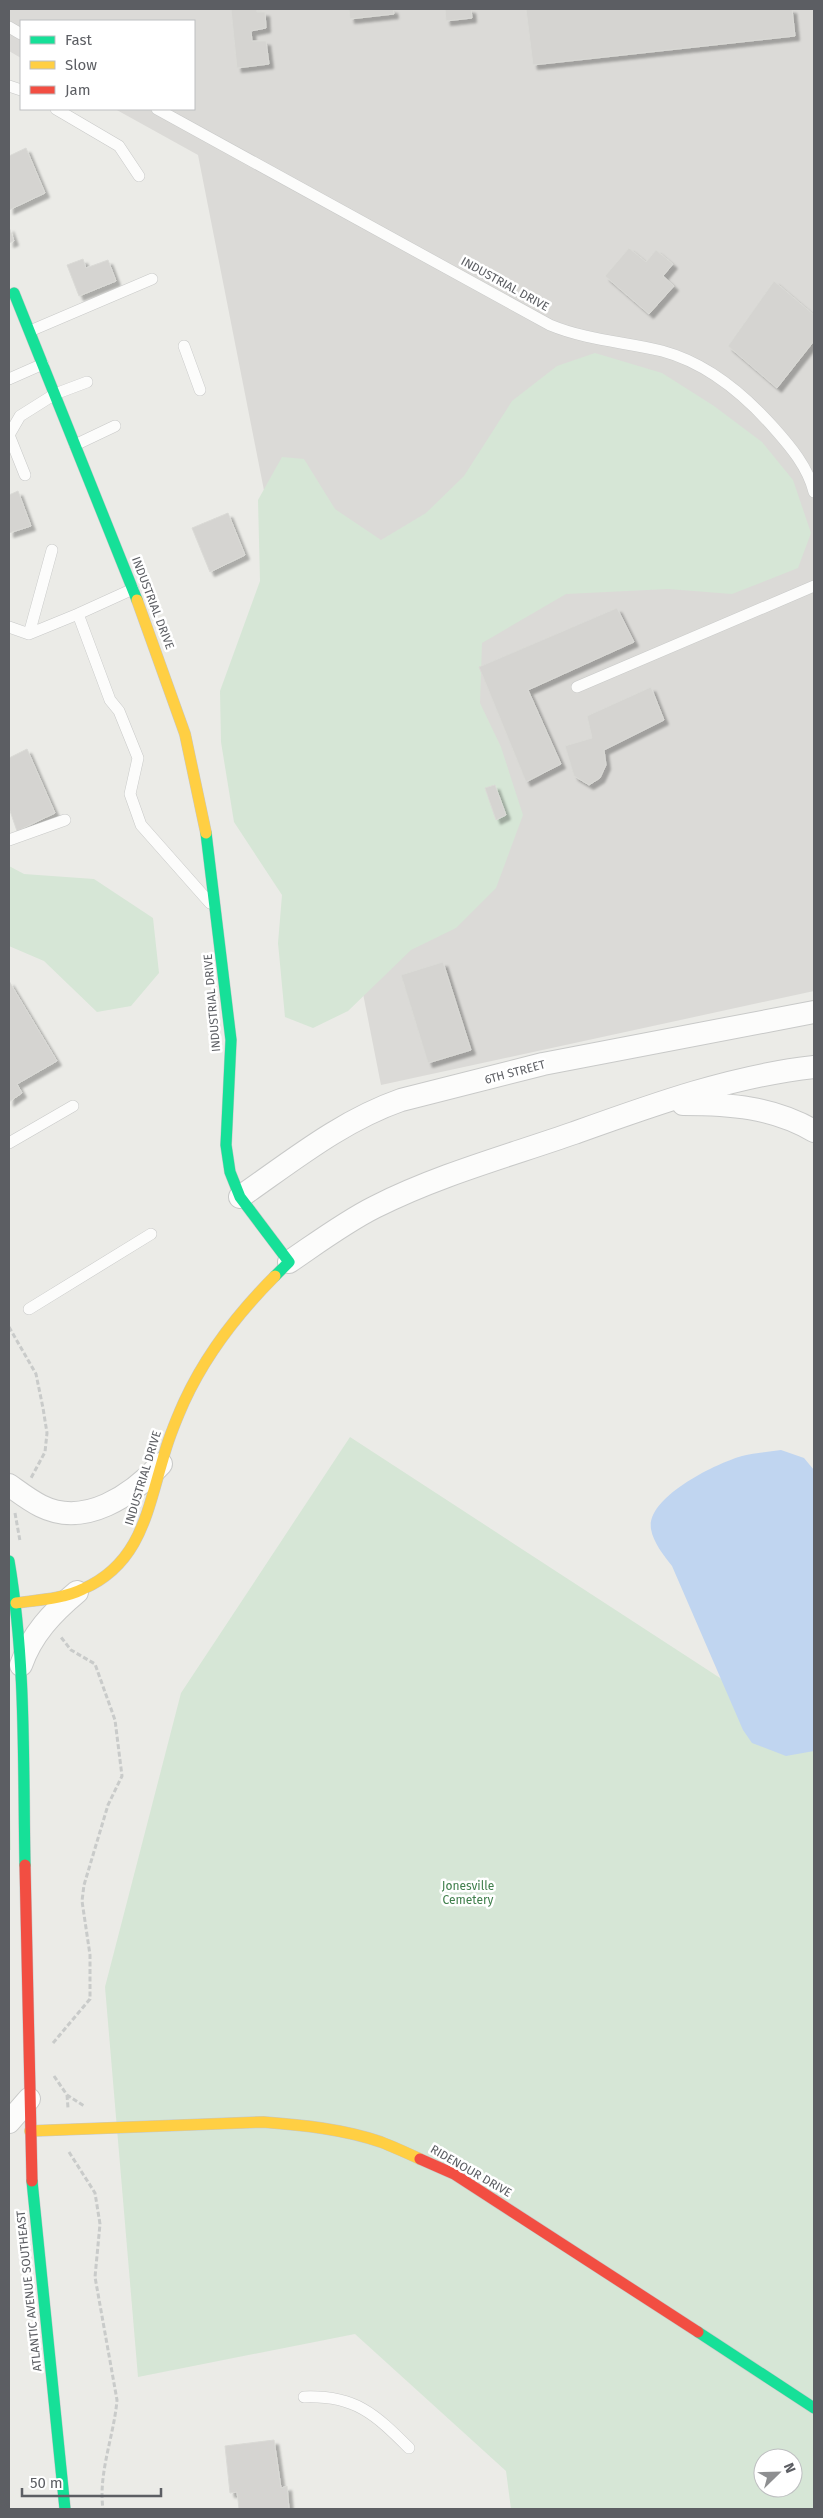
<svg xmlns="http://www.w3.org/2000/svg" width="823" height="2518" viewBox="0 0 823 2518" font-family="'Fira Sans',sans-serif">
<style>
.industrial{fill:#dbdad7}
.green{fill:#d6e6d6;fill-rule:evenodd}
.water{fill:#c0d5f0}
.building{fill:#d5d4d1;stroke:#dadad6;filter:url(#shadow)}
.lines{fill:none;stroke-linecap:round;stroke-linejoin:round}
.lane-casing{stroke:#c8c9c8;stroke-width:12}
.street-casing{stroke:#c8c9c8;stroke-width:24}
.fast-casing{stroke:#c6c7c7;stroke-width:12}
.slow-casing{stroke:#c6c7c7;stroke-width:12}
.jam-casing{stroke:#c6c7c7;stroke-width:12}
.path{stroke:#c9cbca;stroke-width:3;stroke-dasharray:5 2.5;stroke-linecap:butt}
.lane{stroke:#fcfcfb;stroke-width:11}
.street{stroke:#fcfcfb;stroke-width:22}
.fast{stroke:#16e098;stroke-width:11}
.slow{stroke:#ffcf43;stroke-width:11}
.jam{stroke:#f24e42;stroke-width:11}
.labels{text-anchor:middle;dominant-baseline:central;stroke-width:5;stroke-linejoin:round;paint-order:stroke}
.street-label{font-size:12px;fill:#5c5e63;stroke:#fff}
.park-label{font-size:12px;fill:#407f4c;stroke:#fff}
</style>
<defs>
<filter id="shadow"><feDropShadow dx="4.5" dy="4.5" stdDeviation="1" flood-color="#0004"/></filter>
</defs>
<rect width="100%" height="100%" fill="#ebebe7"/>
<path class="industrial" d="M9,9H814V991L381,1085L198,155L115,109H194V21H21V58L9,51Z"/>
<path class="green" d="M595,353L662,373L714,406L762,442L793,480L811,533L798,568L732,594L668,589L566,594L482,643L480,703L501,747L523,815L496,888L456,928L411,950L348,1011L313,1028L285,1017L278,943L282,895L234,822L221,742L220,691L260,581L258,500L282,457L304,459L335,509L381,540L426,513L464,476L512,401L557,366Z
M9,866L24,874L94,879L153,918L159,973L131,1006L97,1012L44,961L9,946Z
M350,1437L737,1689L814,1743V2509H511L506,2471L355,2334L138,2377L105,1987L181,1693ZM763,2458H793V2488H763Z
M9,1771L11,1850H9Z"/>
<path class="water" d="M781,1450L804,1458L814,1470V1751L786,1756L752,1743L743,1730L672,1566C664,1556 653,1542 651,1529C646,1497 717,1463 742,1456C755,1453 768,1452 781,1450Z"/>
<path class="building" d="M231,9H257V12H265L266,28L251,31L252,41H266L269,64L237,68Z
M349,9H393L394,14L350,19Z
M445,9H471L472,18L446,21Z
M526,9H792L795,36L533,65Z
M26,148L45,193L9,210V156Z
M9,227L14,241L9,243Z
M629,248L646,262L656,250L673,264L663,276L674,286L649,314L605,276Z
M83,259L86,268L108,260L116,281L79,296L67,265Z
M774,281L814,315V341L777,388L728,346Z
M18,491L31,526L9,533V495Z
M228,513L245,555L210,572L192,528Z
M617,608L634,642L528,690L561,764L526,782L479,667Z
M651,687L664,720L604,750L606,765L600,778L589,785L574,776L565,746L592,738L587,716Z
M27,749L55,813L17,831L9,808V758Z
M495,785L506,815L496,820L485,788Z
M443,962L471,1050L428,1063L401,975Z
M9,981L57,1061L17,1084L22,1093L9,1102Z
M274,2440L281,2488L287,2486L289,2509H239L237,2492L230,2493L225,2446Z"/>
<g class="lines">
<defs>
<path id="lane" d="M9,27L21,34
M9,86L21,90
M56,109L119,146L139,176
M157,109L550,325C586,340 625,342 662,351C707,363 744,394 774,428C790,446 808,467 814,492
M30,331L152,279
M184,346L200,390
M9,379L43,364
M75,445L115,426
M25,475L9,435L20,416L55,394L87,382
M133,589L78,614L110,700L119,711L138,758L130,794L141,825L210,903
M9,627L29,634L78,614
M29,634L52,550
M577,687L814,586
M9,840L65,820
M9,1143L73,1106
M29,1309L151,1234
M304,2397C355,2395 375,2414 409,2448"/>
<path id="street" d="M683,1104C730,1104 773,1107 814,1131
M240,1197C292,1161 341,1121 401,1100L543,1064L814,1012
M289,1262C317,1243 345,1222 375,1207C438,1175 508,1156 574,1133C652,1105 732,1076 814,1067
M9,1485C19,1492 29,1500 41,1506C85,1528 132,1495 161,1464
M21,1665C32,1634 52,1613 77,1592
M9,2122L29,2099"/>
<path id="fast" d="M14,293L137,600
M206,833L231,1040L226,1145L230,1172L240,1197L289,1262L275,1276
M9,1561C26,1661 23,1764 25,1865
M32,2181L65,2509
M698,2332L814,2408"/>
<path id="slow" d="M137,600L185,734L206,833
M16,1603C38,1600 63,1599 83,1589C140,1564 147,1512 163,1459C168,1439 176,1420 184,1402C206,1354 239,1312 275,1276
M30,2131L263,2122C302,2125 343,2129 381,2142C394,2147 407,2153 420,2159"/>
<path id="jam" d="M25,1865L32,2181
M420,2159L454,2174L698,2332"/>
</defs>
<use href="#lane" class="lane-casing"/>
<use href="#street" class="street-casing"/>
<use href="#fast" class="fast-casing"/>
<use href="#slow" class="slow-casing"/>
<use href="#jam" class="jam-casing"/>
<path class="path" d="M9,1327L36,1374L43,1408L47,1433L45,1452L31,1478
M15,1513L20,1541
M53,2043L90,1999V1955L82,1901L84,1885L108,1805L122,1776L115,1720L95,1664L71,1650L60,1636
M54,2076L67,2095L84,2106
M67,2095L68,2108
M69,2152L95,2193L100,2224L95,2277L117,2400C114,2436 98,2473 103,2509"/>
<use href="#lane" class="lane"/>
<use href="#street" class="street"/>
<use href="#fast" class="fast"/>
<use href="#slow" class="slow"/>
<use href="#jam" class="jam"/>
</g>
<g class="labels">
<g class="street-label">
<text transform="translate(505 284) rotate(29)">INDUSTRIAL DRIVE</text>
<text transform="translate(153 603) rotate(69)">INDUSTRIAL DRIVE</text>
<text transform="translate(212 1003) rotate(-95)">INDUSTRIAL DRIVE</text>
<text transform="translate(515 1072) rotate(-15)">6TH STREET</text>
<text transform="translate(143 1478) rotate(-73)">INDUSTRIAL DRIVE</text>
<text transform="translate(471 2171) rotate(30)">RIDENOUR DRIVE</text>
<text transform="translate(29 2291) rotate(-96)">ATLANTIC AVENUE SOUTHEAST</text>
</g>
<g class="park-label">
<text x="468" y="1886">Jonesville<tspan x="468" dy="14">Cemetery</tspan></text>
</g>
</g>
<rect width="823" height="2518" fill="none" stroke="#5c5e63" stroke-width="20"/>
<rect x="20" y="20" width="175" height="90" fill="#ffffff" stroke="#bebfc1"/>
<rect x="30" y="36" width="25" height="8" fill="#16e098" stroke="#bebfc1"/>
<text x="65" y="45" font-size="15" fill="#5c5e63">Fast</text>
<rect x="30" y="61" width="25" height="8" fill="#ffcf43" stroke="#bebfc1"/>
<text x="65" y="70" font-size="15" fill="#5c5e63">Slow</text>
<rect x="30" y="86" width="25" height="8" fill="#f24e42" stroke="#bebfc1"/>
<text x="65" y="95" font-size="15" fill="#5c5e63">Jam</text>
<g transform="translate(778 2473) rotate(67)"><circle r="24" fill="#ffffff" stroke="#bebfc1"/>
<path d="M0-4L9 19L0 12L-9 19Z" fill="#8e8f91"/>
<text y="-8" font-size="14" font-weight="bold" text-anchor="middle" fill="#5c5e63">N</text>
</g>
<path d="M22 2488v8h139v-8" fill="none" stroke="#5c5e63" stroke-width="2.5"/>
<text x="30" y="2488" font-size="15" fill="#5c5e63" stroke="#ffffff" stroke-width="4" paint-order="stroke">50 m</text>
</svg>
